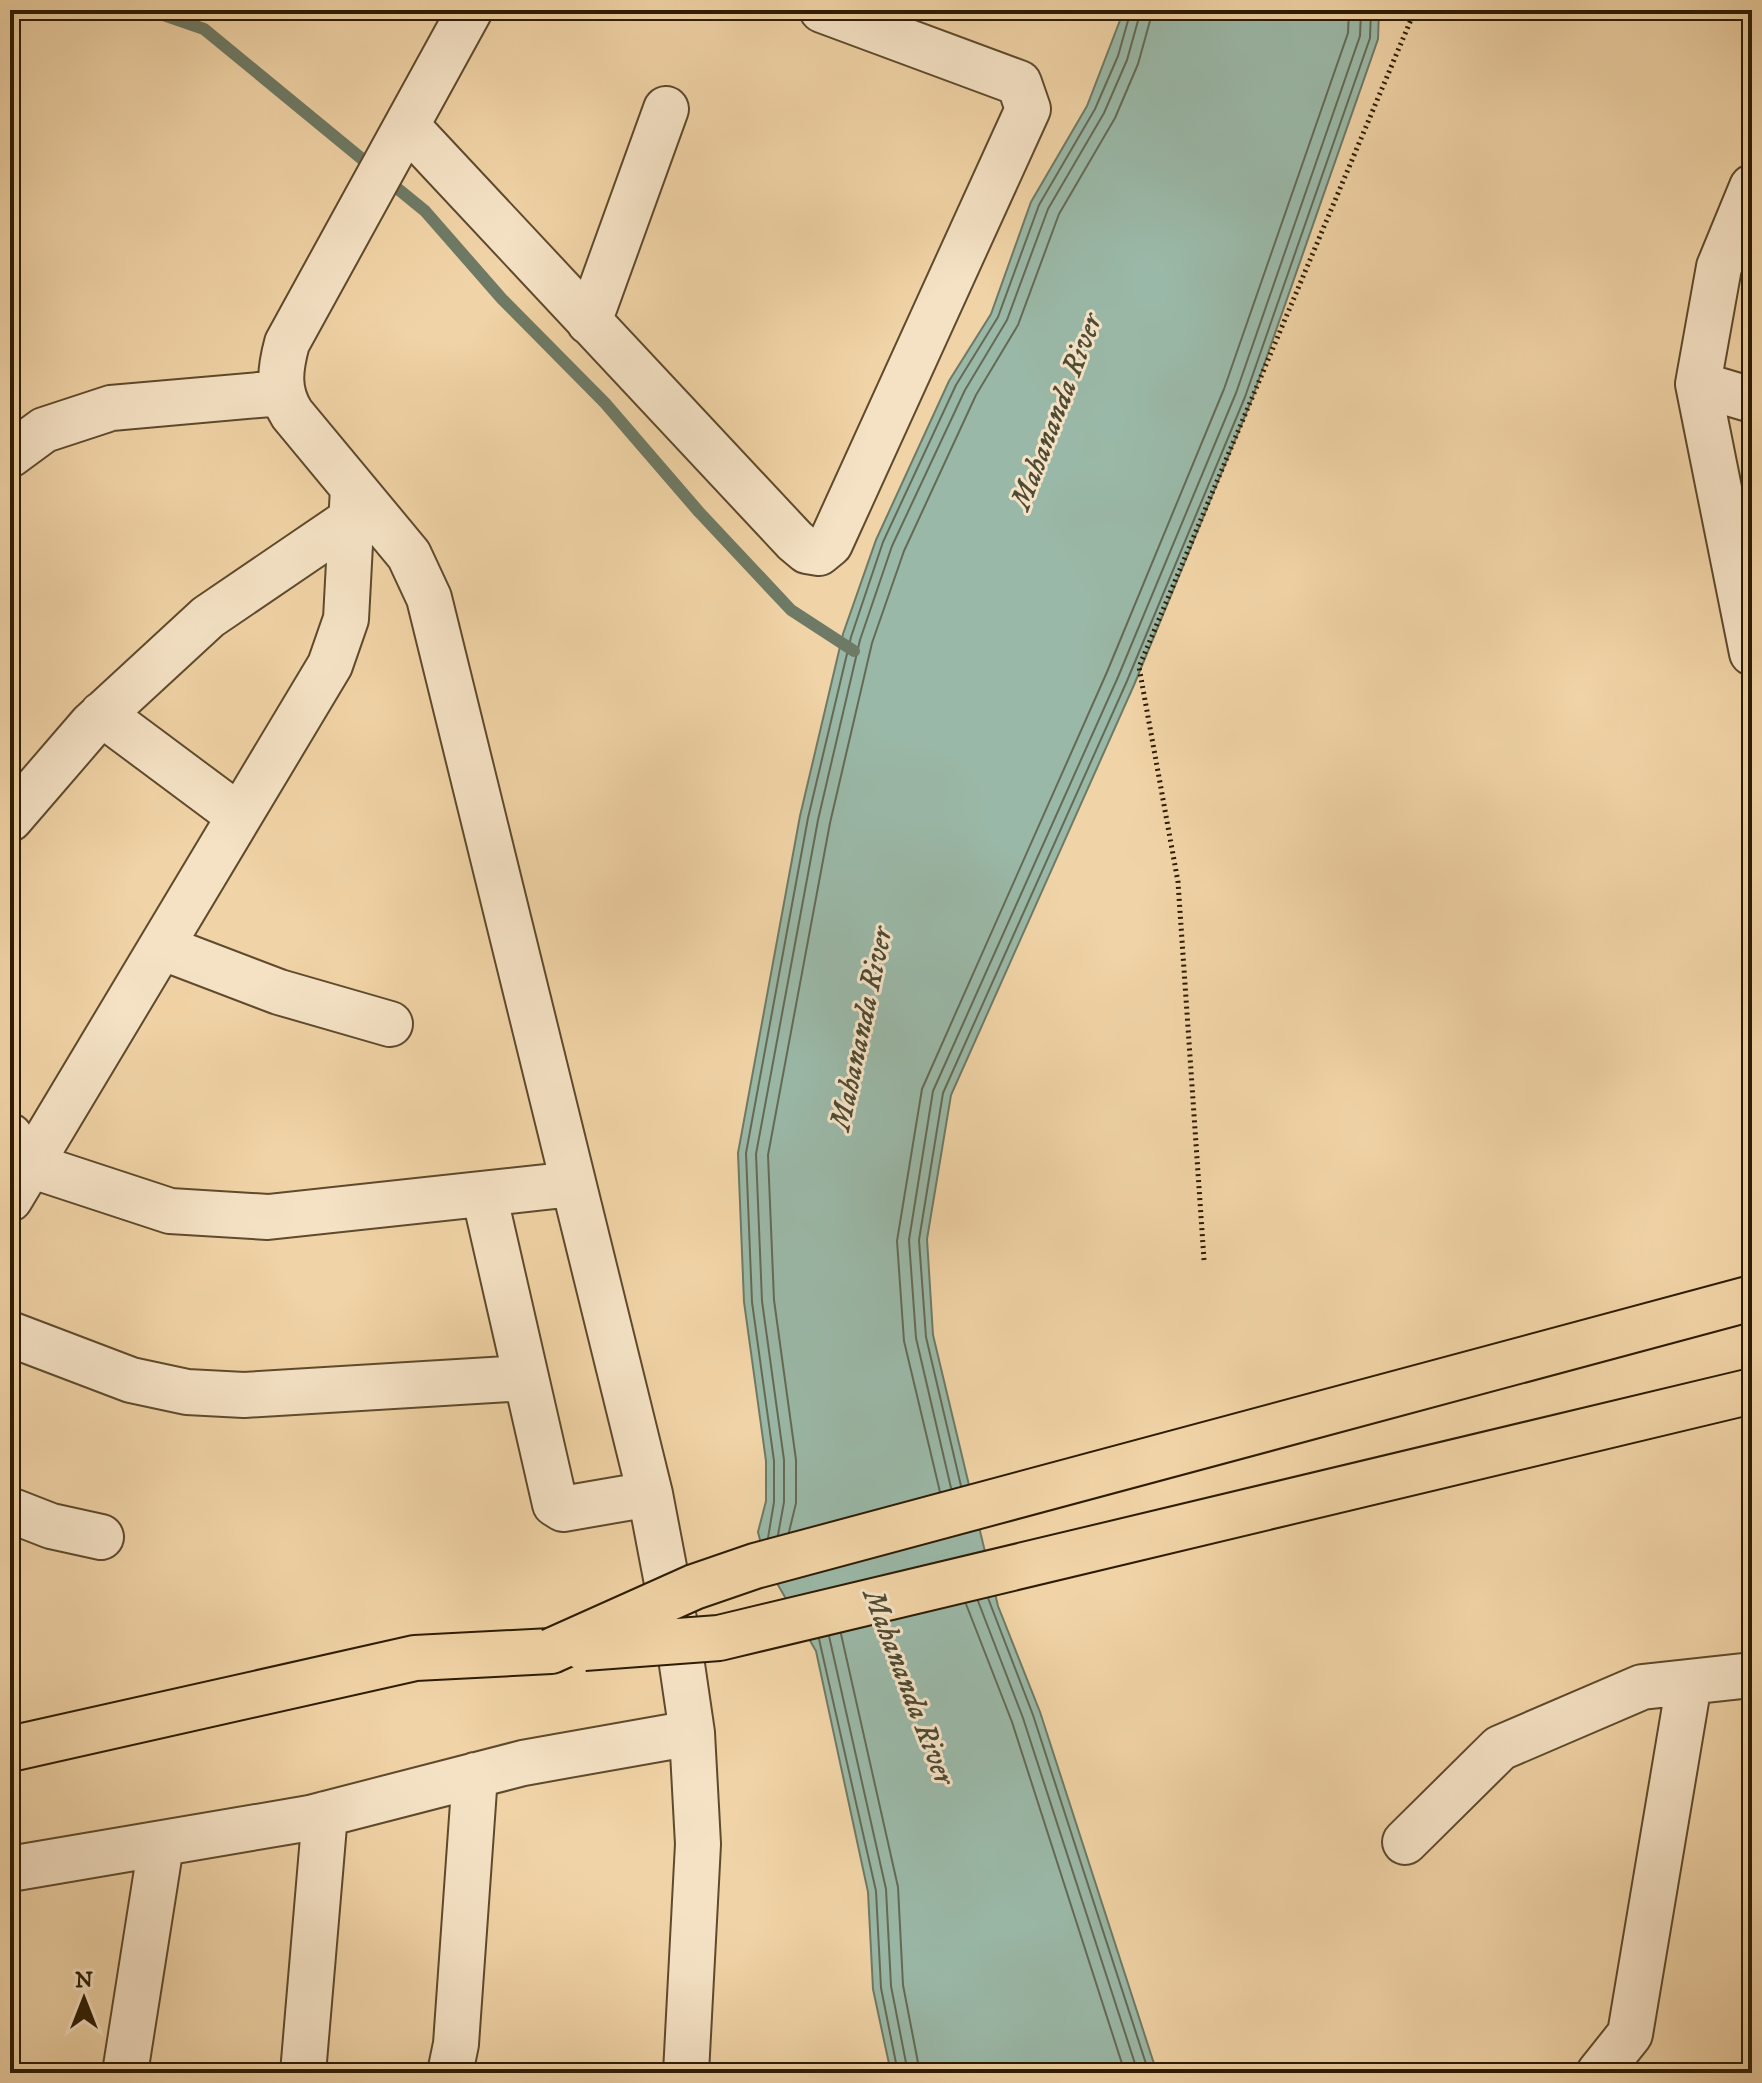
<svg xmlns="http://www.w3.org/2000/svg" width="1762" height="2083" viewBox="0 0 1762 2083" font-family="'IM FELL DW Pica',serif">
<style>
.water{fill:#9ab8a7;stroke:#6e7a65;stroke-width:2}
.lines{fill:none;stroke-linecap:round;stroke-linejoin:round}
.shore{stroke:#646a55;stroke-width:2}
.stream{stroke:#6e7a65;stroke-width:12}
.minor-casing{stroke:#5e4a2c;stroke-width:48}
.highway-casing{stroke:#2d1c03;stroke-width:48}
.path{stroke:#2d1c03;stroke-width:5;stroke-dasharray:2 4;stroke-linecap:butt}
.minor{stroke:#f5e2c5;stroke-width:44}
.highway{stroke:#f0d3a6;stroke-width:44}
.highway-bridge-casing{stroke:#2d1c03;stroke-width:48;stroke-linecap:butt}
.highway-bridge{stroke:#f0d3a6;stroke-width:44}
.labels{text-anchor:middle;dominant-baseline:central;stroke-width:6;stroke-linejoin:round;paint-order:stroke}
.water-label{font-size:30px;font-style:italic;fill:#4e4b34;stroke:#f5e2c5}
</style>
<rect width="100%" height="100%" fill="#f0d3a6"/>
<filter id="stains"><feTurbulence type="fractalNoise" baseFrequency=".0025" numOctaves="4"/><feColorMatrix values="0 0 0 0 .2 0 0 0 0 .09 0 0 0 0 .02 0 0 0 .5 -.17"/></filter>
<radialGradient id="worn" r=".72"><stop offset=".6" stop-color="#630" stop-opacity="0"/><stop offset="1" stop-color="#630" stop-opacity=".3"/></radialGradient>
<path class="water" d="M1124,10H1379L1378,39L1252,399L1134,685L951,1095L927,1239L933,1335L998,1606L1040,1712L1157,2073H891L873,1989L868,1892L816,1651L766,1564L758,1532L766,1501V1461L744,1302L738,1153L800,816L843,634L876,540L949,381L991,314L1031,202L1087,106Z"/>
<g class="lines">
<path class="shore" d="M961,1486L926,1337L919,1240L943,1093L1127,681L1245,397L1370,38L1371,10
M951,1488L916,1338L909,1240L933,1091L1118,677L1236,393L1360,36L1361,10
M940,1492L904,1341L897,1241L922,1089L1107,672L1224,389L1348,33L1349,10
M789,1532L796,1503V1460L774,1300L768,1155L830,823L872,643L904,551L976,395L1018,325L1059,214L1115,118L1138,64L1153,10
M778,1535L784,1502V1460L762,1301L756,1154L818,820L860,640L892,546L965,390L1007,320L1048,209L1104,113L1127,60L1141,10
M768,1538L774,1502V1461L752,1302L746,1153L808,818L851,637L883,542L956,385L998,317L1039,205L1095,109L1118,56L1131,10
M988,1598L1033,1715L1149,2073
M978,1601L1023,1718L1138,2073
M966,1604L1012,1722L1125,2073
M841,1634L898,1887L903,1985L920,2073
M829,1636L886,1889L891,1986L908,2073
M819,1639L876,1891L881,1988L898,2073"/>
<path class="stream" d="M149,10L204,29L373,168
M10,15L20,10
M387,180L425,211L502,299L605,403L699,512L791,610L854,651"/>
<defs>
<path id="minor" d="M470,10L287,343C280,369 277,391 292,414L409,555L429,598L650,1494L680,1651L692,1733L698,1844L686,2073
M407,126L795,541L807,551L819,553L830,544L1028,109L1019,83L822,10
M1752,187L1719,267L1698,384L1752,653
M589,322L666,109
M1698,384L1752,400
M10,455L44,430L111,408L282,393
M102,714L239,816
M10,819L91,725L208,617L352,519
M161,947L279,992L390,1024
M10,1136L30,1165L170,1211L268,1217L573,1184
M484,1194L555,1504L563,1509L650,1494
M10,1199L330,665L346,619L353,488
M10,1334L131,1380L187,1392L244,1395L525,1378
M10,1510L51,1526L101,1537
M1405,1842L1500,1748L1642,1687L1752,1675
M10,1869L310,1818L523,1763L692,1733
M125,2073L161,1845
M303,2073L325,1814
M450,2073L456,2044L475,1775
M1599,2073L1630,2034L1689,1683"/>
<path id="highway" d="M10,1749L415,1658L551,1651"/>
</defs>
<use href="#minor" class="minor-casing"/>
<use href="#highway" class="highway-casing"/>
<path class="path" d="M1204,1260L1178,882L1139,667L1415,10"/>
<use href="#minor" class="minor"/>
<use href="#highway" class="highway"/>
<defs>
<path id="highway-bridge" d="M584,1648L719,1638L1752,1391
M551,1651L694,1587L755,1566L1752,1298"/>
</defs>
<use href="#highway-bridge" class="highway-bridge-casing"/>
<use href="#highway-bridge" class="highway-bridge"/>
</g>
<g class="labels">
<g class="water-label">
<text transform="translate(1057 412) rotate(-69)">Mahananda River</text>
<text transform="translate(862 1029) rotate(-78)">Mahananda River</text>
<text transform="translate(908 1687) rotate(69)">Mahananda River</text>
</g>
</g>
<rect width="1762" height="2083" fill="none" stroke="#f0d3a6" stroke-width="40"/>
<rect x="12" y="12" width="1738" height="2059" fill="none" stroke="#2d1c03" stroke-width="4"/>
<rect x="20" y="20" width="1722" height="2043" fill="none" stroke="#2d1c03" stroke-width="2"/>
<g transform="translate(84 1999)" stroke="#f5e2c5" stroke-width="6" paint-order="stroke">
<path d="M0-6L14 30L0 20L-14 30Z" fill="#2d1c03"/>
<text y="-12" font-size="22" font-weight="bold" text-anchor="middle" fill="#2d1c03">N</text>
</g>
<rect width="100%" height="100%" filter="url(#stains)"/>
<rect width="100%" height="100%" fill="url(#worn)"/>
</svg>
